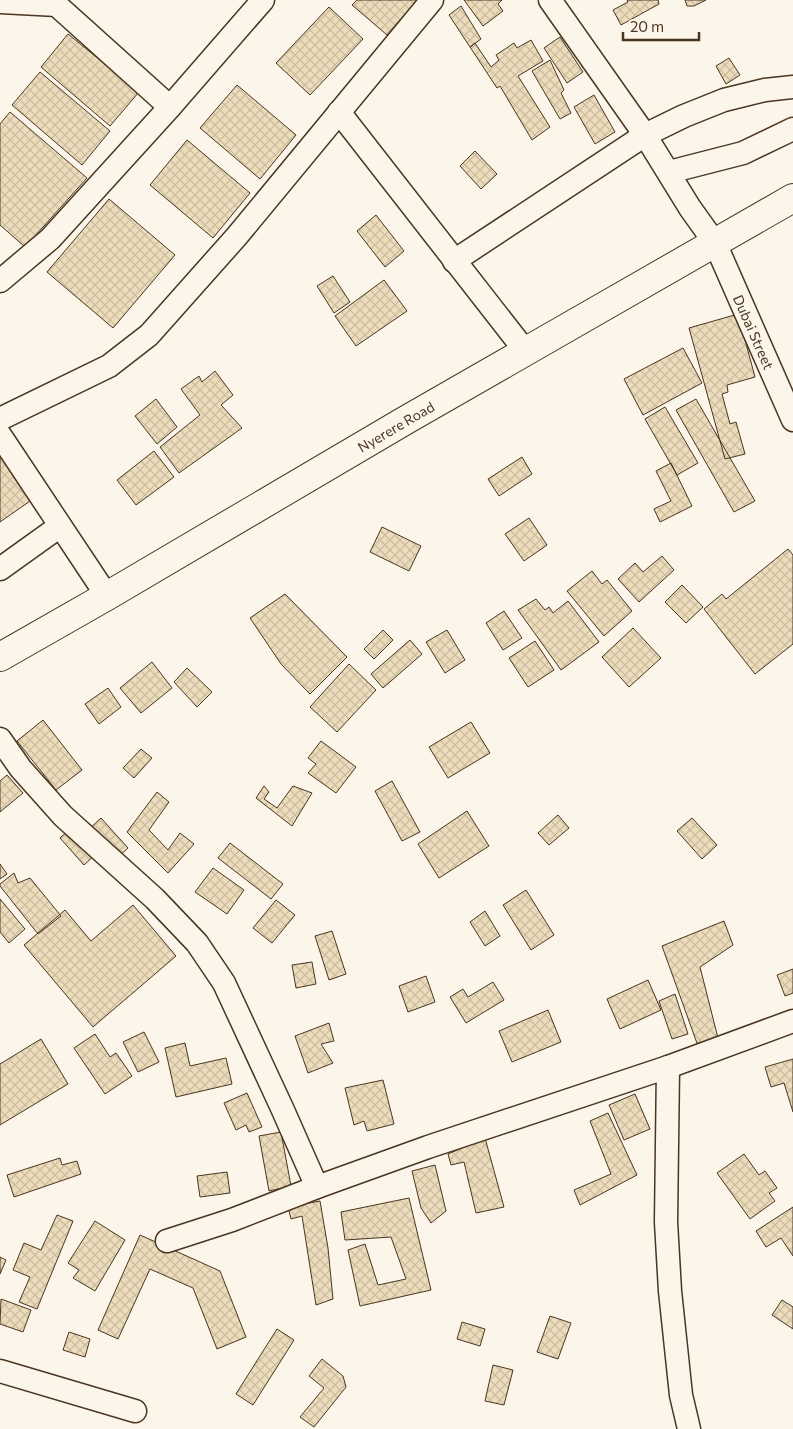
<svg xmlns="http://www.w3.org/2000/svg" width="793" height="1429" viewBox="0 0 793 1429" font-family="Commissioner,sans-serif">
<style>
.building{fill:url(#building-cross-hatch);stroke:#4a3520}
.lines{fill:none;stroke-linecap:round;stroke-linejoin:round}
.street-casing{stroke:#4a3520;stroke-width:25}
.primary-casing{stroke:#4a3520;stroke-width:30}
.street{stroke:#fbf6e9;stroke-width:22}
.primary{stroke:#fbf6e9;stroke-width:28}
.labels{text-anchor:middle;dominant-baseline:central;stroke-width:4;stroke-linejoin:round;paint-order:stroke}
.street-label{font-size:14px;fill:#4a3520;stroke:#fbf6e9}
</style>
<defs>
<pattern id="building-cross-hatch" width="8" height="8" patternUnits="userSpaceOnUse" patternTransform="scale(1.25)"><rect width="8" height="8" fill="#ecdcbc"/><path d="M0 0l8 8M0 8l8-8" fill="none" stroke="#ccbda1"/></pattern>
</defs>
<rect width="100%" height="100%" fill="#fbf6e9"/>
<path class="building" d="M357,0H418L387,35L352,5Z
M464,0H502L498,4L503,11L483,26Z
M627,0H658L659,4L621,25L613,10L628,2Z
M685,0H706L694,6H687Z
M461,6L481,39L470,47L449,15Z
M329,7L363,39L310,95L276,63Z
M68,34L139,92L110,126L41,67Z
M560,37L583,72L567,83L544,48Z
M531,40L543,61L518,76L550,127L532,140L500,86L497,88L470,47L475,43L491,67L499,60L496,55L514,43L517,48Z
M729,58L740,75L726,84L716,66Z
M550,60L564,90L561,93L571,113L560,119L532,71Z
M40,72L110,131L82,165L12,105Z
M237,85L296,135L260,179L200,128Z
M594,95L615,132L595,144L574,107Z
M10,112L87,178L25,247L0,225V124Z
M187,140L250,193L213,238L150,185Z
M475,151L497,174L481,189L460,166Z
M109,199L175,255L113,328L47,272Z
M376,215L404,251L385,267L357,231Z
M333,276L350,302L334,313L317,286Z
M384,280L407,311L356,346L335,316Z
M738,314L755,377L727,385L728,392L722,394L730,424L736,422L745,454L725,459L689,328Z
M683,348L702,383L643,415L624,379Z
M215,371L233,395L221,405L242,428L179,473L160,447L200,415L181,389L199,376L202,382Z
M156,399L177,427L157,444L135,416Z
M696,399L755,501L734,512L676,410Z
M665,407L698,463L677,475L645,419Z
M154,451L174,477L136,505L117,480Z
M0,452L33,499L0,522Z
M522,457L532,474L499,496L488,479Z
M671,463L692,506L660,522L654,509L671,501L656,471Z
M529,518L547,545L524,561L505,534Z
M382,527L421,546L409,571L370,552Z
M788,549L793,555V644L755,674L704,609L722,594L726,599Z
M662,556L674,570L639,602L618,579L635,563L643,572Z
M592,571L602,584L607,580L632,611L604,636L567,591Z
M682,585L703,607L686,623L665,602Z
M285,594L347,657L310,694L281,664L250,618Z
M536,599L545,610L549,607L553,613L568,601L599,642L561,670L518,610Z
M504,611L522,638L503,650L486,623Z
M633,628L661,658L629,687L602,657Z
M383,630L393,640L374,659L364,649Z
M447,630L465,660L445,673L426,642Z
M410,640L422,654L383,688L371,674Z
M535,641L554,670L528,687L509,658Z
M152,662L172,688L141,713L120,688Z
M349,664L376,690L337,732L310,707Z
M187,668L212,692L197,707L174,682Z
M108,688L121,707L99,724L85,704Z
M43,720L82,770L56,790L17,741Z
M471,722L490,753L448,778L429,747Z
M321,741L356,767L336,793L308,773L316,764L308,758Z
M141,749L152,758L134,778L123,768Z
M7,775L23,793L0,812V781Z
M392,781L420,832L402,841L375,791Z
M264,786L269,792L264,799L277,808L293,786L312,793L292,826L256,798Z
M157,792L169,802L149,830L168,850L180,833L194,844L168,873L127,832Z
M467,811L489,846L439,878L418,844Z
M558,815L569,828L549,845L538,833Z
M101,818L128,848L114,861L87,831Z
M692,818L717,845L702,859L677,831Z
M72,827L96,854L84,865L60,838Z
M230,843L283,884L271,899L218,858Z
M0,864L7,874L0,879Z
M213,868L244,890L227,914L195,892Z
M14,873L18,883L30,878L61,916L38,934L0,886V884Z
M526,890L554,935L531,950L503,905Z
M0,899L25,929L9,943L0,932Z
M276,900L295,915L272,943L253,928Z
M133,905L176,956L93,1027L24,945L65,910L91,941Z
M485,911L500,936L485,946L470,922Z
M724,921L733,945L700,967L718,1038L698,1046L662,946Z
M332,931L346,974L329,980L315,936Z
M312,962L316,984L296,988L292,965Z
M793,969V993L785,996L777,975Z
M426,976L435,1002L408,1012L399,986Z
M648,980L661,1010L620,1029L607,999Z
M493,982L504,1000L466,1023L450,997L463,989L468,997Z
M675,994L688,1034L672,1039L659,1001Z
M548,1010L561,1042L512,1062L499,1031Z
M329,1023L334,1041L321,1044L333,1063L308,1073L295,1036Z
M144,1032L159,1062L138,1072L123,1042Z
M95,1034L110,1057L116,1053L132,1076L105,1094L74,1048Z
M41,1039L68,1084L0,1125V1064Z
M185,1043L190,1066L226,1058L232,1084L176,1097L165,1048Z
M793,1059V1112L784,1083L771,1087L765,1067Z
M383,1080L394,1124L367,1131L364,1121L354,1125L345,1088Z
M247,1093L262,1127L249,1132L246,1125L236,1130L224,1103Z
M635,1094L650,1129L624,1140L609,1105Z
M608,1113L637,1175L580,1205L574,1190L611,1174L590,1121Z
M281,1132L291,1186L269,1191L259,1136Z
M485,1138L504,1207L476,1213L464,1162L451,1165L448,1154Z
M744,1154L759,1175L765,1171L777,1188L769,1193L775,1201L750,1219L717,1173Z
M60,1158L62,1165L77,1161L81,1174L14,1197L7,1175Z
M435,1165L446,1211L431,1223L421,1208L412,1171Z
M227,1172L230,1193L200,1197L197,1176Z
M409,1198L431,1290L360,1306L348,1250L365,1244L378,1285L406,1279L391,1237L345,1240L341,1212Z
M320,1201L328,1248L333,1299L316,1305L302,1216L291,1219L288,1207Z
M793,1207V1256L781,1238L766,1247L756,1231Z
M57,1215L73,1221L37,1309L19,1302L30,1277L13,1270L24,1243L41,1250Z
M95,1221L125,1240L95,1291L73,1278L79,1270L68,1263Z
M140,1235L220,1271L246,1337L217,1349L193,1288L150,1269L118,1339L98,1330Z
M0,1257L6,1260L0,1274Z
M1,1299L31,1310L23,1332L0,1324Z
M782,1300L793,1307V1329L772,1315Z
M550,1316L571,1323L558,1359L537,1352Z
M462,1322L485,1329L480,1346L457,1339Z
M277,1329L294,1340L253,1405L236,1394Z
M69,1332L90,1339L85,1357L63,1350Z
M322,1359L343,1376L346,1387L314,1427L300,1417L324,1388L309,1376Z
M493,1365L513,1370L504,1405L485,1401Z"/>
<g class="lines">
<defs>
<g id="street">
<path d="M51,0L170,107"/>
<path id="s1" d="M550,0L645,135L690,208L715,243L793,420"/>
<path d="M0,2L57,5"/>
<path d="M339,112L526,352"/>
<path d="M669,172L743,153L793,129"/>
<path d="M454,261L645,135L684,116L724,100L765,90L793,87"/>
<path d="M0,281L50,239L170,107L263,0"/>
<path d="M0,419L109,366L149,335L237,236L432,0"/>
<path d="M0,435L107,596"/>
<path d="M0,569L60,526"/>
<path d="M0,739L21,769L63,816L155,899L197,943L224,983L282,1108L317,1187"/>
<path d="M668,1067L666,1222L670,1291L681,1395L689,1429"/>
<path d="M167,1241L232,1220L317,1187L428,1147L668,1067L793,1021"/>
<path d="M0,1371L135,1411"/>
</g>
<g id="primary">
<path id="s2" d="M0,657L107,596L406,420L793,198"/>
</g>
</defs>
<use href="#street" class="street-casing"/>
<use href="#primary" class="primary-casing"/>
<use href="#street" class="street"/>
<use href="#primary" class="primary"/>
</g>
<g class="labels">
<g class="street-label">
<text stroke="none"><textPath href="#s1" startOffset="391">Dubai Street</textPath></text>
<text stroke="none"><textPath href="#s2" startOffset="458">Nyerere Road</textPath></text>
</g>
</g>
<path d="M623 32v8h76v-8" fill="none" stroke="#4a3520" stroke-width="2.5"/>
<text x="630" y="32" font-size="15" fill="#4a3520" stroke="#fbf6e9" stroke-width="4" paint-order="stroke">20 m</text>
</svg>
